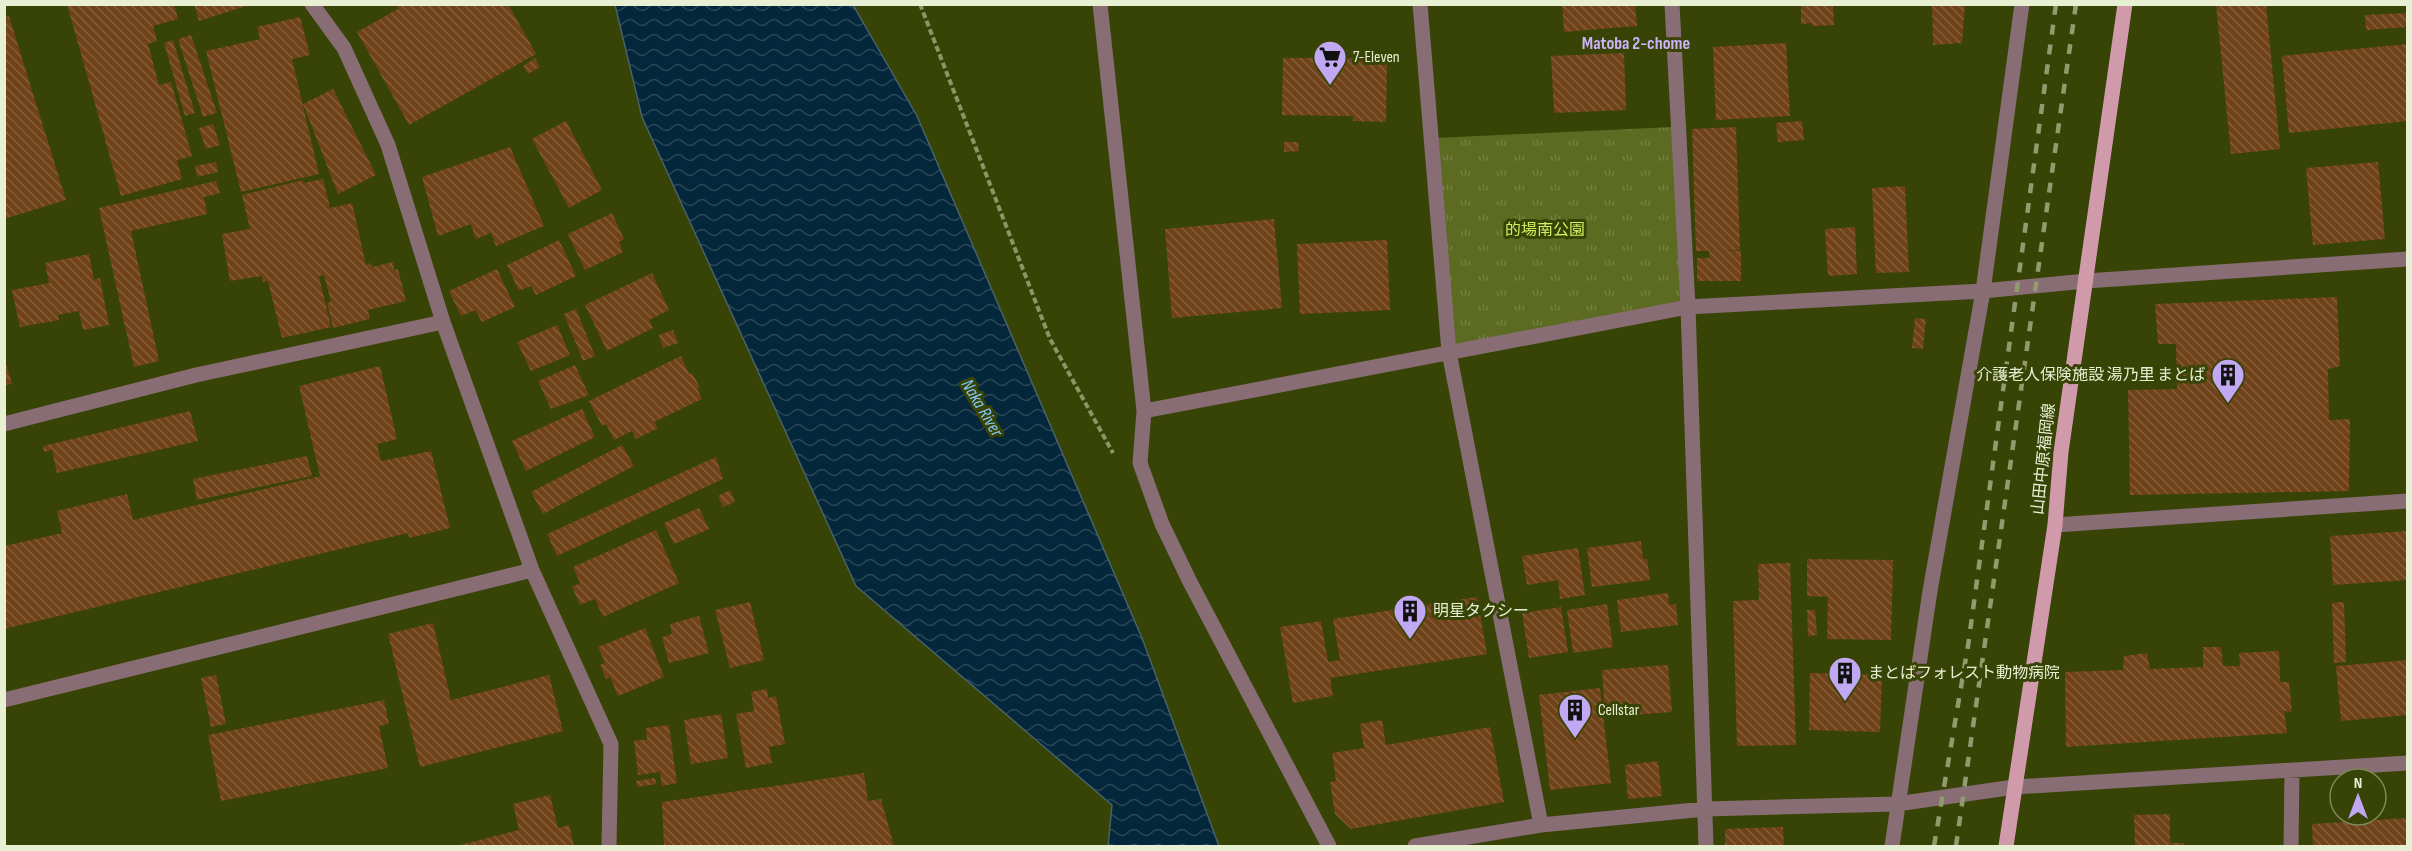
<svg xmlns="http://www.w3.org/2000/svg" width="2412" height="851" viewBox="0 0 2412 851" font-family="'Sofia Sans Condensed','Noto Sans JP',sans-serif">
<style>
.park{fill:url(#park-tufts)}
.water{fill:url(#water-waves);stroke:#486369;stroke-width:1.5}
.building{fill:url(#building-back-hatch)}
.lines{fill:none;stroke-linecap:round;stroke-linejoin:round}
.path{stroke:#8b9567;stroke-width:4;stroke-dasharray:6 3;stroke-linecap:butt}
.minor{stroke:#886d75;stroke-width:15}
.major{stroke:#d19aab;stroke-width:15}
.rail{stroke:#919b6e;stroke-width:4.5;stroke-dasharray:10 10;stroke-linecap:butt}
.labels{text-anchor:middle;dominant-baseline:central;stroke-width:6;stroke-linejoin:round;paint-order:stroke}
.poi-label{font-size:16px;fill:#e8f0d3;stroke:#384306;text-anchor:start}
.park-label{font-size:16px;fill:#d2ee63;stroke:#384306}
.street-label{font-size:16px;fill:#e8f0d3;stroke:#384306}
.neighbourhood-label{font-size:18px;font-weight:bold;fill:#cbb4fa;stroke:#384306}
.water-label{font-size:18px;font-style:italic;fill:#82c9fa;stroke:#384306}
</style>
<defs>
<pattern id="park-tufts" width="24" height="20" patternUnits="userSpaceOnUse" patternTransform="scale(1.5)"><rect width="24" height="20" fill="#5d6b22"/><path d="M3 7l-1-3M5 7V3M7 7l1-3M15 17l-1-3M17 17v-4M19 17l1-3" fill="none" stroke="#748041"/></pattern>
<pattern id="water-waves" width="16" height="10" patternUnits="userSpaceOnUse" patternTransform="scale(1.5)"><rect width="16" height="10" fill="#04273b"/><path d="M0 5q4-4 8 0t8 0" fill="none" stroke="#294756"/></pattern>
<pattern id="building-back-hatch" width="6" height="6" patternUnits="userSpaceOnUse" patternTransform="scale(1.5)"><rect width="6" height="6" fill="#6f421a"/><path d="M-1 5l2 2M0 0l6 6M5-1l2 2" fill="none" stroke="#845e3a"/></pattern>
</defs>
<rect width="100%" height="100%" fill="#384306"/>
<path class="park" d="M1673,127L1682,303L1454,347L1436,138Z"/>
<path class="water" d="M615,5H853L917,116L1142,638L1219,846H1108L1112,805L856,586L642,117Z"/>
<path class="building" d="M67,4H174L178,19L153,26L157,41L148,44L159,85L171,82L192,156L177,160L182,179L121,196Z
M194,4H249V5L199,21Z
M396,4H508L536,54L409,125L357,32L398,9Z
M1562,4H1635L1637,26L1564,32Z
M1801,4H1833L1834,25L1812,26V23L1801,24Z
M1932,4H1965L1962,43L1933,45Z
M2216,4H2266L2280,149L2231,154Z
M2408,13V27L2366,30L2365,15Z
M9,16L66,200L4,219V17Z
M300,17L310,55L292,59L319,174L241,192L206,51L260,39L257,27Z
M191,35L217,113L203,117L178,39Z
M173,40L195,113L185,116L164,43Z
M1786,43L1790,116L1716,120L1713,47Z
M2408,44V121L2289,133L2282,56Z
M1624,53L1626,110L1554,113L1551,56Z
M535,58L540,67L528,74L523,66Z
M1283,58H1367V62H1387L1386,122L1353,121V116L1282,115Z
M333,89L376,175L338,194L303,104Z
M566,121L602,190L569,208L532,139Z
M1802,121L1804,140L1778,142L1776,123Z
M213,124L220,145L206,149L199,128Z
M1736,127L1740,250L1722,251H1741V281H1697V258H1709V251H1696L1692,129Z
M1284,142H1298L1299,151L1284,152Z
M510,147L544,226L496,246L491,233L476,239L471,224L438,236L422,177Z
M216,162L218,172L197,177L195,166Z
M2378,162L2385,239L2313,245L2306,168Z
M323,179L330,208L352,203L366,265L371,263L372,267L393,262L394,270L398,269L406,301L368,310L370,319L333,328L327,303L331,302L324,275L319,276L331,327L282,338L268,281L263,282L262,276L230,281L222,234L250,229L242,195L303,180V183Z
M216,181L220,193L204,197L207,214L131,231L159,361L134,367L99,208Z
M1905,186L1909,272L1876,273L1872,188Z
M612,213L624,239L619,242L623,252L585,270L568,234Z
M1274,219L1282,308L1172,318L1165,229Z
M1855,227L1857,274L1828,276L1825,229Z
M559,240L576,276L536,295L531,286L519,291L507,265Z
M1387,240L1390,310L1300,314L1297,244Z
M89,254L94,280L100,278L109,325L83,330L79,311L58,315L59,320L20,327L12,290L49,283L45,263Z
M497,269L515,307L482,322L475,310L461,316L449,291Z
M652,273L669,310L649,320L653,328L607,351L585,305Z
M2337,297L2340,366L2328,369L2329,420L2350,419L2349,491L2130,495L2128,390L2177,389L2176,344H2158L2155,304Z
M576,309L595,356L583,361L564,314Z
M1915,318L1926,319L1923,349L1912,348Z
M557,325L570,355L531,371L517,342Z
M673,330L678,343L663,348L659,335Z
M681,356L689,374L692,373L700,387L697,388L702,399L654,422L658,428L636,439L632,431L614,440L606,424L602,426L589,401Z
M4,357L12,384L4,385Z
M575,365L589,395L551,409L538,381Z
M380,366L397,439L377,444L381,461L431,451L450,528L409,538L408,533L4,629V546L62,533L57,511L127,494L133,520L320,476L299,386Z
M582,409L595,437L526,471L512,441Z
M190,411L198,441L57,473L52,450L44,452L43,446Z
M622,445L634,466L543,514L531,492Z
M307,456L312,476L197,500L193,479Z
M716,457L723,479L557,556L547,534Z
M730,490L735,502L723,507L718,496Z
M699,508L709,529L674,544L664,523Z
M656,530L679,583L603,617L595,599L580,605L572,587L580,583L573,567Z
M2408,531V580L2333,585L2330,536Z
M1641,541L1643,559H1647L1650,580L1592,587L1587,548Z
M1578,548L1585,595L1560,599L1558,580L1527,585L1522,556Z
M1807,559L1893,560L1891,640L1827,639L1828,597L1807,596Z
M1790,563L1796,745L1737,746L1733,601L1759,600L1758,564Z
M1668,593L1669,605L1676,604L1678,625L1621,632L1617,600Z
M1477,597L1487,654L1330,678L1333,696L1293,703L1280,627L1321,621L1328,662L1340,660L1333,619Z
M750,602L764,660L730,668L715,610Z
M2344,602L2346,662L2334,663L2332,603Z
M1607,604L1613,647L1573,653L1567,610Z
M1561,607L1568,652L1529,658L1522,613Z
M1807,610H1815L1817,635L1808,636Z
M699,616L709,653L669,663L662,637L672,634L670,624Z
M433,623L451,700L549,675L563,731L420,767L388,634Z
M645,628L664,677L618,696L610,677L606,679L600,665L605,663L598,647Z
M2203,647H2221L2223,666H2240L2239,653L2279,651L2280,682H2289L2292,712L2284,711L2287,733L2066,747L2065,672L2123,670L2124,656L2147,653L2150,669L2203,667Z
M2408,660V715L2341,721L2336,666Z
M1668,665L1672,712L1605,717L1602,670Z
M1810,673L1882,675L1880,732L1809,730Z
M216,675L226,724L211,727L201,678Z
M1600,688L1611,783L1550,790L1539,695Z
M767,689L768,698L776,696L785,744L769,747L772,763L746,768L736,714L754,711L751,692Z
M384,700L389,724L379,726L388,768L221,801L208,735Z
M721,714L728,758L691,764L684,720Z
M1382,720L1386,745L1490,727L1504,802L1351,829L1335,814L1330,782L1336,781L1332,753L1364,748L1360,724Z
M669,725L677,783L662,786L660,772L638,775L634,741L647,739L646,728Z
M1658,761L1662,796L1628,799L1625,765Z
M864,773L868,801L881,799L894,846H664L662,802Z
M655,778L656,784L637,787L636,781Z
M550,795L558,828L569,825L574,846H456L519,830L513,804Z
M2170,814V843H2184V846H2135L2134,815Z
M2408,818V846H2313L2312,824Z
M1783,827L1784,846H1725V829Z"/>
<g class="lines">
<path class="path" d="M920,4L1050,339L1113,453"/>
<path class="minor" d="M312,4L344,48L388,145L443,322L532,570L611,744L609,846
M1100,4L1144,411L1140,463L1162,524L1190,582L1329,846
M1420,4L1449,352L1541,825
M1672,4L1688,307L1706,846
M1144,411L1688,307L1983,291L2086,281L2408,259
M4,424L196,375L443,322
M2055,525L2408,501
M4,700L532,570
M1415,846L1541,825L1705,809L1897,804L2014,787L2408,763
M1892,846L1930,591L1983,291L2022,4
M2291,846L2292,770"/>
<path class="major" d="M2006,846L2055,525L2061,452L2125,4"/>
<path class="rail" d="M1934,846L1968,646L2056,4
M1956,846L2076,4"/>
</g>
<defs>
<symbol id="supermarket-pin" viewBox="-11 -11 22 30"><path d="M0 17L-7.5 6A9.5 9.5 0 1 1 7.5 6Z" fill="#c1a8f3" stroke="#384306"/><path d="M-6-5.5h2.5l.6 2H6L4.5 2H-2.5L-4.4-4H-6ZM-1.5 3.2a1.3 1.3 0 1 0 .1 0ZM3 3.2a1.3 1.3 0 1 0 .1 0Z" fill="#111"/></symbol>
<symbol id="building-pin" viewBox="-11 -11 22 30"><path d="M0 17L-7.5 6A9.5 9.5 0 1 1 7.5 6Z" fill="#c1a8f3" stroke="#384306"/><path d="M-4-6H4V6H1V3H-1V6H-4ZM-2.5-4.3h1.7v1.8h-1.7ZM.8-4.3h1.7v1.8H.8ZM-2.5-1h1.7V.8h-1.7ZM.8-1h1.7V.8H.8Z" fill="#111"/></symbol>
</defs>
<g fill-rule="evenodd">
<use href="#supermarket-pin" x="1311" y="38" width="38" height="52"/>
<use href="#building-pin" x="2209" y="356" width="38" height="52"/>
<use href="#building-pin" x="1391" y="592" width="38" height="52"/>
<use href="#building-pin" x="1826" y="654" width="38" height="52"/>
<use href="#building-pin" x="1556" y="691" width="38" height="52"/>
</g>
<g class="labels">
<g class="poi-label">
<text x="1353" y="57">7-Eleven</text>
<text x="2205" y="375" text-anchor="end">介護老人保険施設 湯乃里 まとば</text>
<text x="1433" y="611">明星タクシー</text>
<text x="1868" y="673">まとばフォレスト動物病院</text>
<text x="1598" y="710">Cellstar</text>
</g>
<g class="park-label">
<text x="1545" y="230">的場南公園</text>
</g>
<g class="street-label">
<text transform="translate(2044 459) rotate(-84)">山田中原福岡線</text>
</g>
<g class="neighbourhood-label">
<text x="1636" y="43">Matoba 2-chome</text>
</g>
<g class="water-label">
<text transform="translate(982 408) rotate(59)">Naka River</text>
</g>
</g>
<rect width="2412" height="851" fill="none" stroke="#e8f0d3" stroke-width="12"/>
<g transform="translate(2358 797)"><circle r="28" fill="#384306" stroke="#7e8858" stroke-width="1.5"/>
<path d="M0-4.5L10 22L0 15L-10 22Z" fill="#c1a8f3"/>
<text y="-9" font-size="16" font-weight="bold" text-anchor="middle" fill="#e8f0d3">N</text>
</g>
</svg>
